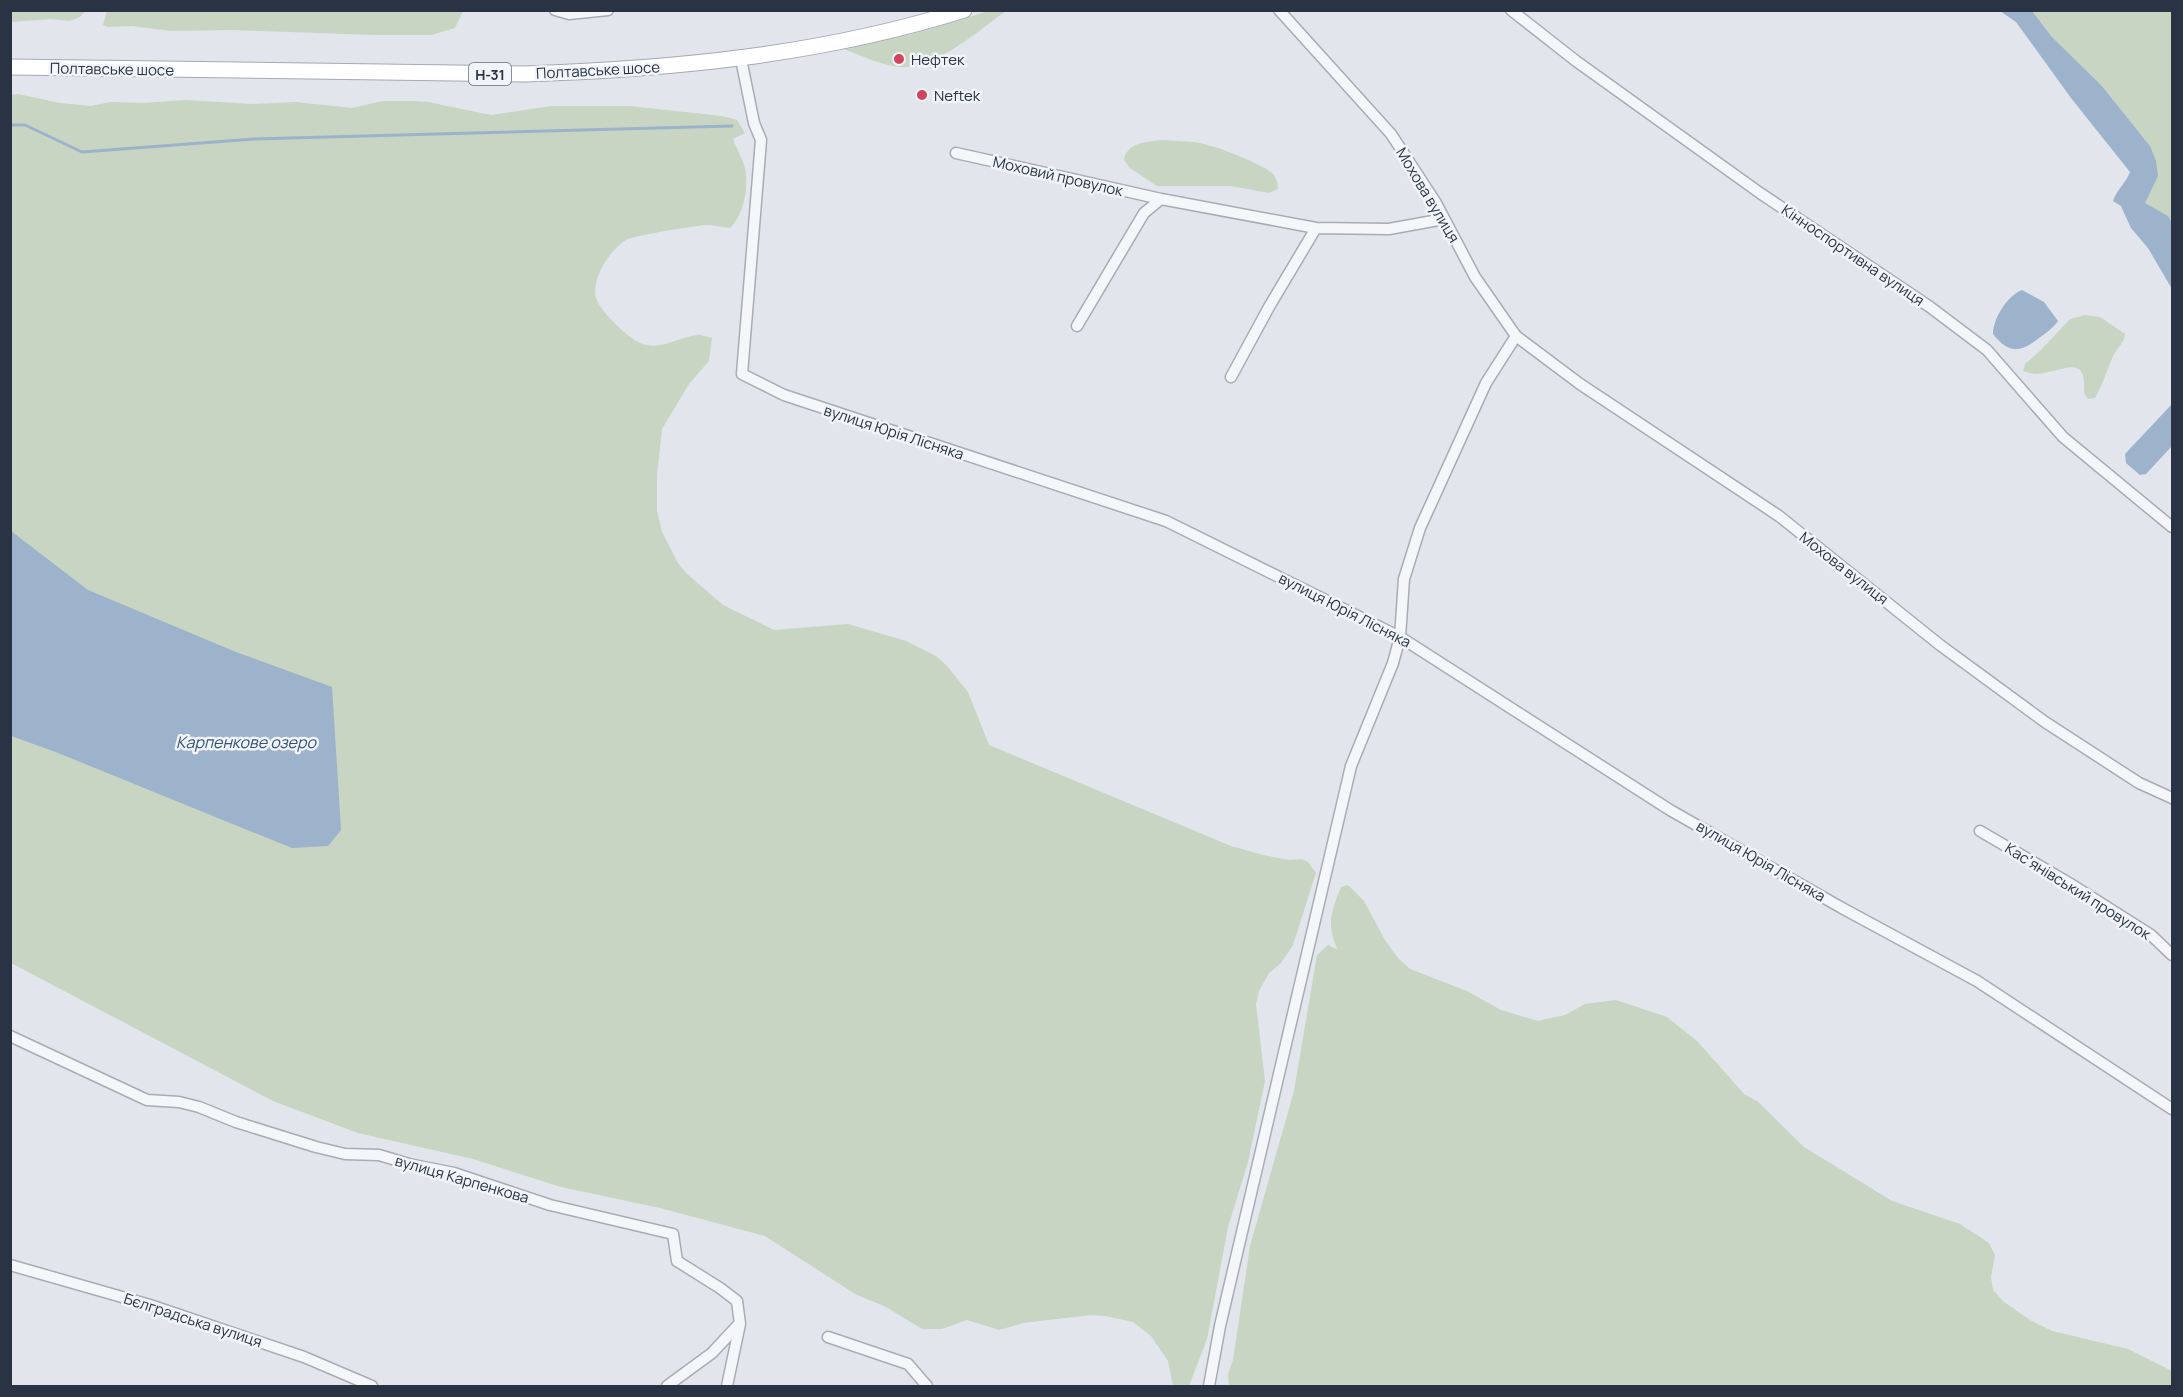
<svg xmlns="http://www.w3.org/2000/svg" width="2183" height="1397" viewBox="0 0 2183 1397" font-family="Manrope,sans-serif">
<style>
.green{fill:#c7d5c2}
.water{fill:#9cb3cb}
.lines{fill:none;stroke-linecap:round;stroke-linejoin:round}
.stream{stroke:#9cb3cb;stroke-width:3}
.minor-casing{stroke:#a7acb5;stroke-width:13}
.primary-casing{stroke:#a1aab7;stroke-width:17}
.minor{stroke:#f5f6f9;stroke-width:10}
.primary{stroke:#fff;stroke-width:15}
.poi-dot{fill:#d2445b;stroke:#f1f4f8;stroke-width:2}
.labels{text-anchor:middle;dominant-baseline:central;stroke-width:5;stroke-linejoin:round;paint-order:stroke}
.shield{fill:#f1f4f8;stroke:#656d79;stroke-width:1.5}
.shield-label{font-size:14px;font-weight:bold;fill:#293343}
.poi-label{font-size:15px;fill:#293343;stroke:#f1f4f8;text-anchor:start}
.street-label{font-size:15px;fill:#293343;stroke:#f1f4f8}
.water-label{font-size:16px;font-style:italic;fill:#325278;stroke:#f1f4f8}
</style>
<rect width="100%" height="100%" fill="#e2e5eb"/>
<path class="green" d="M10,11L11,10L85,11L80,17L70,21L51,19L11,22Z
M107,11L463,10V11L455,28L431,35H374L231,30L171,31L132,26L108,27L103,25Z
M989,11H1006C980,29 934,71 900,67C881,65 860,55 841,48L912,34Z
M2032,11H2172V223L2167,216L2145,203L2148,195L2150,146L2102,86L2052,37Z
M18,94L60,103L91,106L111,102L143,103L186,100L253,104L296,102L352,108L382,101H413L428,102L491,115L552,106H629L722,116L737,120L745,133L733,139C736,147 741,156 744,165C750,184 744,215 730,228C722,227 714,225 707,225C699,225 631,236 626,240C610,250 591,278 596,298C600,311 628,338 640,343C661,352 679,336 699,335C702,335 708,337 712,338L709,361L689,384L662,429L657,475V511L662,532L678,563L686,573L723,605L774,630L848,624L906,641L936,656L946,665L968,692L989,745L1231,846L1263,855L1289,860L1302,859L1308,862L1316,873L1293,945L1281,963L1269,973L1259,991L1256,1004L1265,1081L1248,1162L1228,1227L1207,1339L1189,1386H1173L1168,1361L1151,1336L1133,1322L1105,1316L1091,1315L1023,1323L999,1330L967,1320L942,1329H922L886,1307L855,1294L765,1236L660,1208L561,1187L473,1159L358,1133L273,1101L11,963V736L58,753L11,664L10,95Z
M1162,140C1173,141 1183,141 1194,142C1212,144 1258,162 1272,173C1276,176 1278,184 1278,189L1269,193L1231,186H1157L1130,168L1124,160C1127,142 1147,142 1162,140Z
M2085,315L2100,317L2125,334C2124,344 2117,347 2113,356C2107,370 2103,384 2095,398L2088,399L2084,393C2087,352 2063,372 2037,374C2033,374 2027,372 2023,371L2025,364L2041,350L2070,319Z
M1348,885L1364,901L1385,940L1398,958L1410,969L1467,991L1501,1010L1538,1021L1565,1015L1585,1004L1616,1000L1667,1017L1698,1042L1744,1094L1758,1102L1804,1147L1892,1201L1960,1224L1989,1243L1995,1255L1991,1277L1993,1290L2004,1302L2030,1320L2052,1331L2128,1349L2172,1371V1386H1229L1228,1374L1233,1360L1250,1246L1294,1091L1317,955L1328,945L1338,950C1326,925 1331,912 1341,887Z"/>
<path class="water" d="M2000,11H2032L2052,37L2102,86L2150,146L2156,161L2158,176L2145,203L2168,216L2172,223V289L2148,248L2131,228L2121,206L2113,201C2117,189 2126,183 2130,172L2071,98L2016,22Z
M2022,290L2044,302L2058,321C2053,328 2046,333 2039,338C2020,353 2009,354 1993,334C1993,319 2007,296 2022,290Z
M2172,404V446L2146,474L2140,475L2126,463L2125,454Z
M11,531L88,590L236,652L332,687L341,830L328,846L292,848L58,753L11,736Z"/>
<g class="lines">
<path class="stream" d="M10,125H25L82,152L254,139L732,126"/>
<defs>
<path id="minor" d="M555,10L569,14L608,10
M1511,10L1576,61L1760,193L1930,307L1987,350L2063,437L2172,527
M741,59L754,123L761,140L742,374L784,395L1166,521L1400,637L1670,810L1842,908L1977,981L2172,1109
M956,153L1161,199L1316,228L1389,229L1444,219
M1077,326L1144,213L1161,199
M1516,336L1580,384L1779,516L1940,645L2045,722L2139,783L2172,798
M1231,377L1269,307L1316,228
M1980,831L2069,883L2151,935L2172,955
M10,1036L147,1100L179,1102L199,1107L236,1122L316,1147L345,1154L379,1155L409,1164L454,1173L550,1205L673,1234L677,1261L720,1288L737,1301L740,1324L727,1386
M10,1265L150,1305L304,1357L372,1386
M828,1337L908,1364L927,1386
M667,1386L712,1353L739,1324
M1209,1386L1220,1326L1351,766L1393,663L1400,637L1404,579L1420,528L1486,383L1516,336L1475,277L1436,203L1391,134L1279,10"/>
<path id="primary" d="M10,67L525,74C673,69 821,55 964,10"/>
</defs>
<use href="#minor" class="minor-casing"/>
<use href="#primary" class="primary-casing"/>
<use href="#minor" class="minor"/>
<use href="#primary" class="primary"/>
</g>
<g class="poi-dot">
<circle cx="899" cy="59" r="6"/>
<circle cx="922" cy="95" r="6"/>
</g>
<g class="labels">
<rect class="shield" x="469" y="63" width="42" height="22" rx="4.5"/>
<g class="shield-label">
<text x="490" y="74">Н-31</text>
</g>
<g class="poi-label">
<text x="911" y="59">Нефтек</text>
<text x="934" y="95">Neftek</text>
</g>
<g class="street-label">
<text transform="translate(112 69) rotate(1)">Полтавське шосе</text>
<text transform="translate(598 70) rotate(-3)">Полтавське шосе</text>
<text transform="translate(1058 176) rotate(13)">Моховий провулок</text>
<text transform="translate(1428 195) rotate(59)">Мохова вулиця</text>
<text transform="translate(1853 255) rotate(34)">Кінноспортивна вулиця</text>
<text transform="translate(894 432) rotate(18)">вулиця Юрія Лісняка</text>
<text transform="translate(1844 568) rotate(38)">Мохова вулиця</text>
<text transform="translate(1345 610) rotate(27)">вулиця Юрія Лісняка</text>
<text transform="translate(1761 861) rotate(30)">вулиця Юрія Лісняка</text>
<text transform="translate(2078 891) rotate(32)">Касʼянівський провулок</text>
<text transform="translate(462 1179) rotate(16)">вулиця Карпенкова</text>
<text transform="translate(193 1320) rotate(18)">Бєлградська вулиця</text>
</g>
<g class="water-label">
<text x="246" y="742">Карпенкове озеро</text>
</g>
</g>
<rect width="2183" height="1397" fill="none" stroke="#293343" stroke-width="24"/>
</svg>
